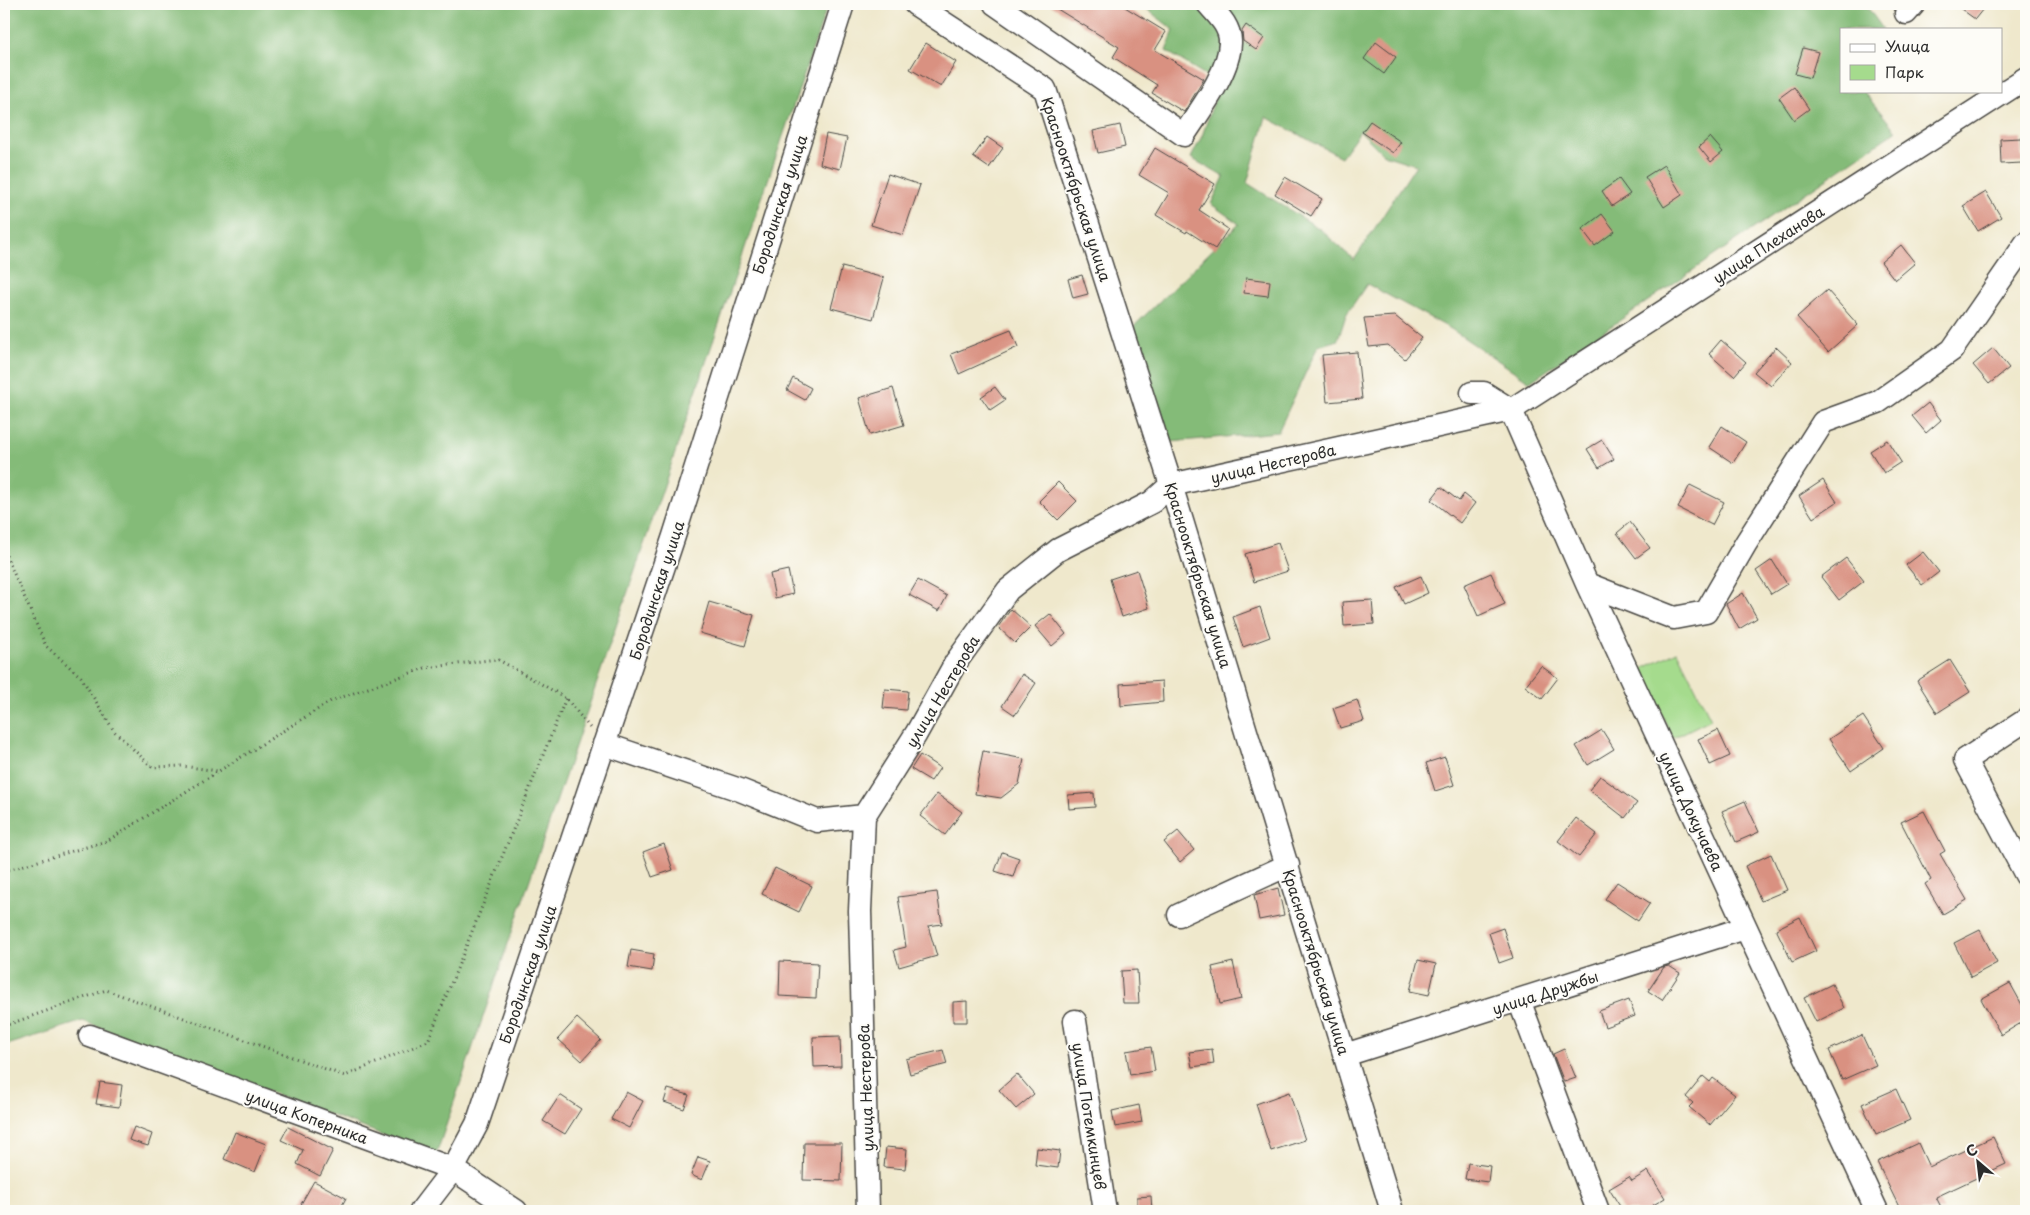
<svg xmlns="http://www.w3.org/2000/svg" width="2030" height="1215" viewBox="0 0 2030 1215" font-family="'Playpen Sans',sans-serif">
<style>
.green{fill:#a5db8d;stroke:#68835c}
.forest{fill:#84bb78;stroke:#587352;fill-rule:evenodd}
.building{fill:#d99181}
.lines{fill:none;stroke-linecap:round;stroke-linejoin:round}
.minor-casing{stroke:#484743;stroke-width:25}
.path{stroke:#484743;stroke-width:3;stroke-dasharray:1 4;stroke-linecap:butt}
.minor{stroke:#fff;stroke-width:22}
.labels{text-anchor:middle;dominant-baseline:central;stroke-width:4;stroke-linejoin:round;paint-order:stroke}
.street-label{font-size:15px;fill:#2b2b2b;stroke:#fdfcf7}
</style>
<rect width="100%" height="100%" fill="#fdfcf7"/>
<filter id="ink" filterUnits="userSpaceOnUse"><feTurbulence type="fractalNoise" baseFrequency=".02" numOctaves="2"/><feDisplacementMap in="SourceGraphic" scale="10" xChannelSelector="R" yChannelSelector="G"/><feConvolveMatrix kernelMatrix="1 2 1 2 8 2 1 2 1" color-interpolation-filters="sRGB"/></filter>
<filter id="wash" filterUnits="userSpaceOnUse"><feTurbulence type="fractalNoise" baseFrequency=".0096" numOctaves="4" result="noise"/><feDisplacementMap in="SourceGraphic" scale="20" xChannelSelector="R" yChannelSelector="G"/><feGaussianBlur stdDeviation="1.12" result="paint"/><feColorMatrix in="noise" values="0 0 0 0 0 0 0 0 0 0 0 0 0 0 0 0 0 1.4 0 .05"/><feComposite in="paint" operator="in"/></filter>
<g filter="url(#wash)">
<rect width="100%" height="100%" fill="#efe8cc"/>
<path class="green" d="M1677,651L1711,719L1673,738L1640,670Z"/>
<path class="forest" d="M4,4H828L436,1155L83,1021L4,1046Z
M1140,4H1865L1883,29H1841V91H1863L1896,131L1530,382L1451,329L1367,284L1346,315L1338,340L1318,346L1278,432L1171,442L1132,328L1239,224L1211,204L1224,177L1191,158L1202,136L1220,84L1166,51L1174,30ZM1266,117L1341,157L1360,131L1384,155L1416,165L1354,260L1320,229L1247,183Z"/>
<g id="blocks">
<path class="building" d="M1049,4H1120L1166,32L1155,50L1204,79L1184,112L1152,93L1157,85L1113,57L1119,47Z
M1954,4H1987L1975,19Z
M1246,25L1264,38L1256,50L1243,41L1242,31Z
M1376,42L1396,57L1384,74L1364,59Z
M926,43L956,62L941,87L910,69Z
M1803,48L1818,52L1810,78L1795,74Z
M1794,87L1809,109L1794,120L1779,98Z
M1370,121L1401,142L1393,153L1362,132Z
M1120,125L1125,147L1098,153L1093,131Z
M826,134L847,138L840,169L820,164Z
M987,137L1003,148L989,168L973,157Z
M1710,137L1723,152L1711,162L1699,147Z
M2021,138L2022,163L2001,164L2000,139Z
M1155,148L1215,184L1199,210L1228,229L1215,249L1187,231L1186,233L1156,215L1169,193L1139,175Z
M1664,165L1682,195L1664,207L1645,177Z
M888,174L920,185L903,235L871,225Z
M1285,177L1322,199L1311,216L1275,194Z
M1619,179L1630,194L1612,206L1602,191Z
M1986,192L2001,217L1978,231L1963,206Z
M1602,214L1615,231L1595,246L1582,229Z
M1901,245L1915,263L1895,280L1881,262Z
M842,267L884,278L873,319L831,308Z
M1082,275L1088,294L1073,298L1068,279Z
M1246,278L1270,281L1268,296L1244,293Z
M1827,290L1858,325L1828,352L1797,317Z
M1395,316L1422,338L1405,359L1388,345L1369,347L1364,318Z
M1011,330L1018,347L959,374L951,354Z
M1721,340L1746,362L1734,376L1709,354Z
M1776,347L1792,362L1771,386L1754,372Z
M1993,348L2009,368L1989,384L1973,365Z
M1357,352L1362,399L1327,402L1322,355Z
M793,378L811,388L805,400L787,390Z
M995,387L1005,400L990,410L981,397Z
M893,388L904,425L870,435L859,398Z
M1928,403L1941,420L1926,433L1912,416Z
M1722,426L1746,442L1733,463L1709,447Z
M1602,440L1614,459L1599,468L1587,449Z
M1887,440L1901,462L1884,473L1870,451Z
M1823,480L1837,502L1813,518L1799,496Z
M1058,482L1077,501L1058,520L1039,501Z
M1690,485L1724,502L1712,525L1678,508Z
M1441,487L1459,501L1464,494L1475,503L1460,523L1431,500Z
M1630,522L1650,548L1636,558L1617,533Z
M1278,543L1288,571L1254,582L1245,554Z
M1923,552L1939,572L1922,585L1906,565Z
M1846,558L1864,581L1839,600L1821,577Z
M1772,560L1787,584L1771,594L1756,571Z
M788,570L793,594L775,598L770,574Z
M1137,570L1149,608L1122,617L1110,579Z
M1491,573L1505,604L1478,616L1464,585Z
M1421,576L1428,593L1404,604L1396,587Z
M918,580L947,596L939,611L909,595Z
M1743,593L1757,618L1739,629L1726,604Z
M1372,600L1374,624L1344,626L1342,602Z
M709,602L754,615L745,646L700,633Z
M1260,607L1270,637L1243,647L1233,617Z
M1011,609L1031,627L1015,643L998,627Z
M1050,614L1066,634L1052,646L1035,626Z
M1950,660L1970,692L1937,713L1917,681Z
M1541,666L1558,678L1542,699L1525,686Z
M1022,674L1036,683L1015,715L1002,706Z
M1162,681L1163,702L1121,706L1120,684Z
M885,689L908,691L906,710L883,708Z
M1357,700L1364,721L1340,728L1333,708Z
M1863,716L1884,748L1851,771L1829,739Z
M1602,730L1614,749L1588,765L1576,746Z
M1718,730L1730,756L1710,765L1698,739Z
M983,751L1024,759L1019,784L1001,798L975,794Z
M920,755L940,768L931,781L911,769Z
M1445,757L1454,785L1435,791L1426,763Z
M1600,776L1637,803L1625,818L1589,790Z
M1094,793L1095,807L1069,809L1068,795Z
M937,794L962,812L945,835L920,816Z
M1745,801L1759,832L1736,842L1722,811Z
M1924,811L1945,851L1940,854L1967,900L1943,914L1925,884L1931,880L1901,822Z
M1576,818L1597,834L1579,857L1558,841Z
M1178,831L1194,850L1180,862L1164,842Z
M664,844L673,870L652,877L643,852Z
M1002,852L1019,858L1013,877L995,871Z
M1771,854L1787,890L1761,901L1745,866Z
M775,868L812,886L799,912L762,894Z
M1617,882L1650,903L1638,921L1605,899Z
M1278,888L1284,915L1259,920L1254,895Z
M937,892L942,924L928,926L937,956L899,967L894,950L906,947L898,897Z
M1800,917L1816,951L1792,962L1776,929Z
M1503,928L1513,958L1499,963L1489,933Z
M1980,930L1997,963L1971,977L1954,943Z
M631,950L654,954L652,971L628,967Z
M1418,960L1436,964L1429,995L1410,991Z
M780,961L818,963L816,998L779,996Z
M1233,962L1241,999L1220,1004L1212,967Z
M1669,966L1680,973L1662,1000L1648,991L1664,967Z
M1137,970L1139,1003H1123L1121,971Z
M2010,983L2026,1012V1020L2001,1035L1981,999Z
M1832,984L1844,1008L1816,1022L1804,998Z
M1629,1000L1635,1016L1605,1027L1599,1011Z
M967,1001V1022H953V1002Z
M577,1018L601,1040L582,1061L558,1039Z
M1862,1035L1876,1065L1842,1080L1829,1050Z
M840,1036L841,1066L814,1067L813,1037Z
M1151,1047L1155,1071L1130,1075L1126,1051Z
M1212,1049L1214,1064L1192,1067L1189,1052Z
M1564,1049L1576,1078L1564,1082L1553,1054Z
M943,1050L947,1064L910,1074L906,1059Z
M1017,1074L1034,1094L1016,1109L999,1090Z
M1703,1076L1710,1082L1713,1078L1735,1095L1710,1125L1689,1107L1693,1103L1686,1097Z
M100,1082L122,1085L119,1107L96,1104Z
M668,1089L689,1095L684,1109L664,1102Z
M1896,1089L1910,1120L1876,1135L1862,1104Z
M626,1092L643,1101L629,1128L611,1119Z
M1289,1092L1305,1140L1271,1151L1256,1104Z
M560,1095L581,1109L565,1134L543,1121Z
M1139,1105L1142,1122L1115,1127L1112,1111Z
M134,1127L152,1134L148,1146L129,1140Z
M288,1127L333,1150L320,1176L297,1164L303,1150L281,1140Z
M235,1132L266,1144L255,1172L224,1159Z
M1993,1137L2006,1164L1936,1197L1943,1211H1901L1877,1162L1918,1143L1929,1167Z
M804,1143H842L841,1181L803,1180Z
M886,1147L907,1149L905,1169L884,1167Z
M1037,1148L1060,1151L1058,1168L1035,1165Z
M698,1157L710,1161L702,1180L691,1175Z
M1468,1163L1490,1166L1488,1182L1465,1179Z
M1648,1171L1665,1198L1650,1207L1653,1211H1623L1609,1189L1629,1177L1632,1181Z
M314,1181L346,1198L339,1211H314L301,1204Z
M1151,1196L1152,1211H1137V1197Z"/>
</g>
</g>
<g filter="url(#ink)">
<use href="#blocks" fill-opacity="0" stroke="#484743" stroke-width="1"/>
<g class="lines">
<defs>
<path id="minor" d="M915,4L1045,89L1171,485L1392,1211
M995,4L1184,135C1200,110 1229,73 1230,43C1231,27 1217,14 1208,4
M1906,13L1914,4
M1472,393H1484L1511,410
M1511,410L1587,584L1877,1211
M1587,584L1674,618L1706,612L1746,543L1823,422L1878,402L1952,350L2026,243
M2026,720L1965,760L2026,875
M604,744L740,790L817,821L864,816
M1179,915L1288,865
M1519,1000L1598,1211
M1075,1021L1105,1211
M90,1036L453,1169L516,1211
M1345,1055L1745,928
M421,1211L453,1169L477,1124L674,536L843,4
M868,1211L860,911L864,816L916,734L956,662L1008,590L1058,550L1152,502L1171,485L1511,410L2026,78"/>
</defs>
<use href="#minor" class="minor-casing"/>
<path class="path" d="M4,551L46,646L81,677L114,731L152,767L182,766L218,771
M4,871L107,841L331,701L425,668L497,659L566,698L590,728
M4,1026L106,990L345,1076L428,1041L566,698"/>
<use href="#minor" class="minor"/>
</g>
</g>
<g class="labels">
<g class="street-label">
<text transform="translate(1077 189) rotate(72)">Краснооктябрьская улица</text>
<text transform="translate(779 204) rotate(-72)">Бородинская улица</text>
<text transform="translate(1768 244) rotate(-33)">улица Плеханова</text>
<text transform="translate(1273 463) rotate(-13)">улица Нестерова</text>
<text transform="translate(1199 575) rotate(73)">Краснооктябрьская улица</text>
<text transform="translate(656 590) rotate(-72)">Бородинская улица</text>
<text transform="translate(942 691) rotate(-59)">улица Нестерова</text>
<text transform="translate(1692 811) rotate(65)">улица Докучаева</text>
<text transform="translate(1317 962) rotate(73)">Краснооктябрьская улица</text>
<text transform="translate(527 974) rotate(-71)">Бородинская улица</text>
<text transform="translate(1545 992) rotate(-18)">улица Дружбы</text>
<text transform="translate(865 1088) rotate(-92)">улица Нестерова</text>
<text transform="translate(307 1116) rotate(20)">улица Коперника</text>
<text transform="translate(1090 1116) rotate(81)">улица Потемкинцев</text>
</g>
</g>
<rect width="2030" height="1215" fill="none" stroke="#fdfcf7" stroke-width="20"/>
<rect x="1840" y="28" width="162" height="65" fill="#fdfcf7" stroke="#a9a8a5"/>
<rect x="1850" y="44" width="25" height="8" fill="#ffffff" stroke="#a9a8a5"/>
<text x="1885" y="52" font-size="15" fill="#2b2b2b">Улица</text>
<rect x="1850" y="65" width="25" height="15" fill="#a5db8d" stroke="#a9a8a5"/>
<text x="1885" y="78" font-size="15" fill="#2b2b2b">Парк</text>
<g transform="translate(1978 1162) rotate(332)" stroke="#fdfcf7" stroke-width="4" paint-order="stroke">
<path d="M0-4L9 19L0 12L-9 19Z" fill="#2b2b2b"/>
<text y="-8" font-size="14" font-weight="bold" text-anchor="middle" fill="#2b2b2b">С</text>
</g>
</svg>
